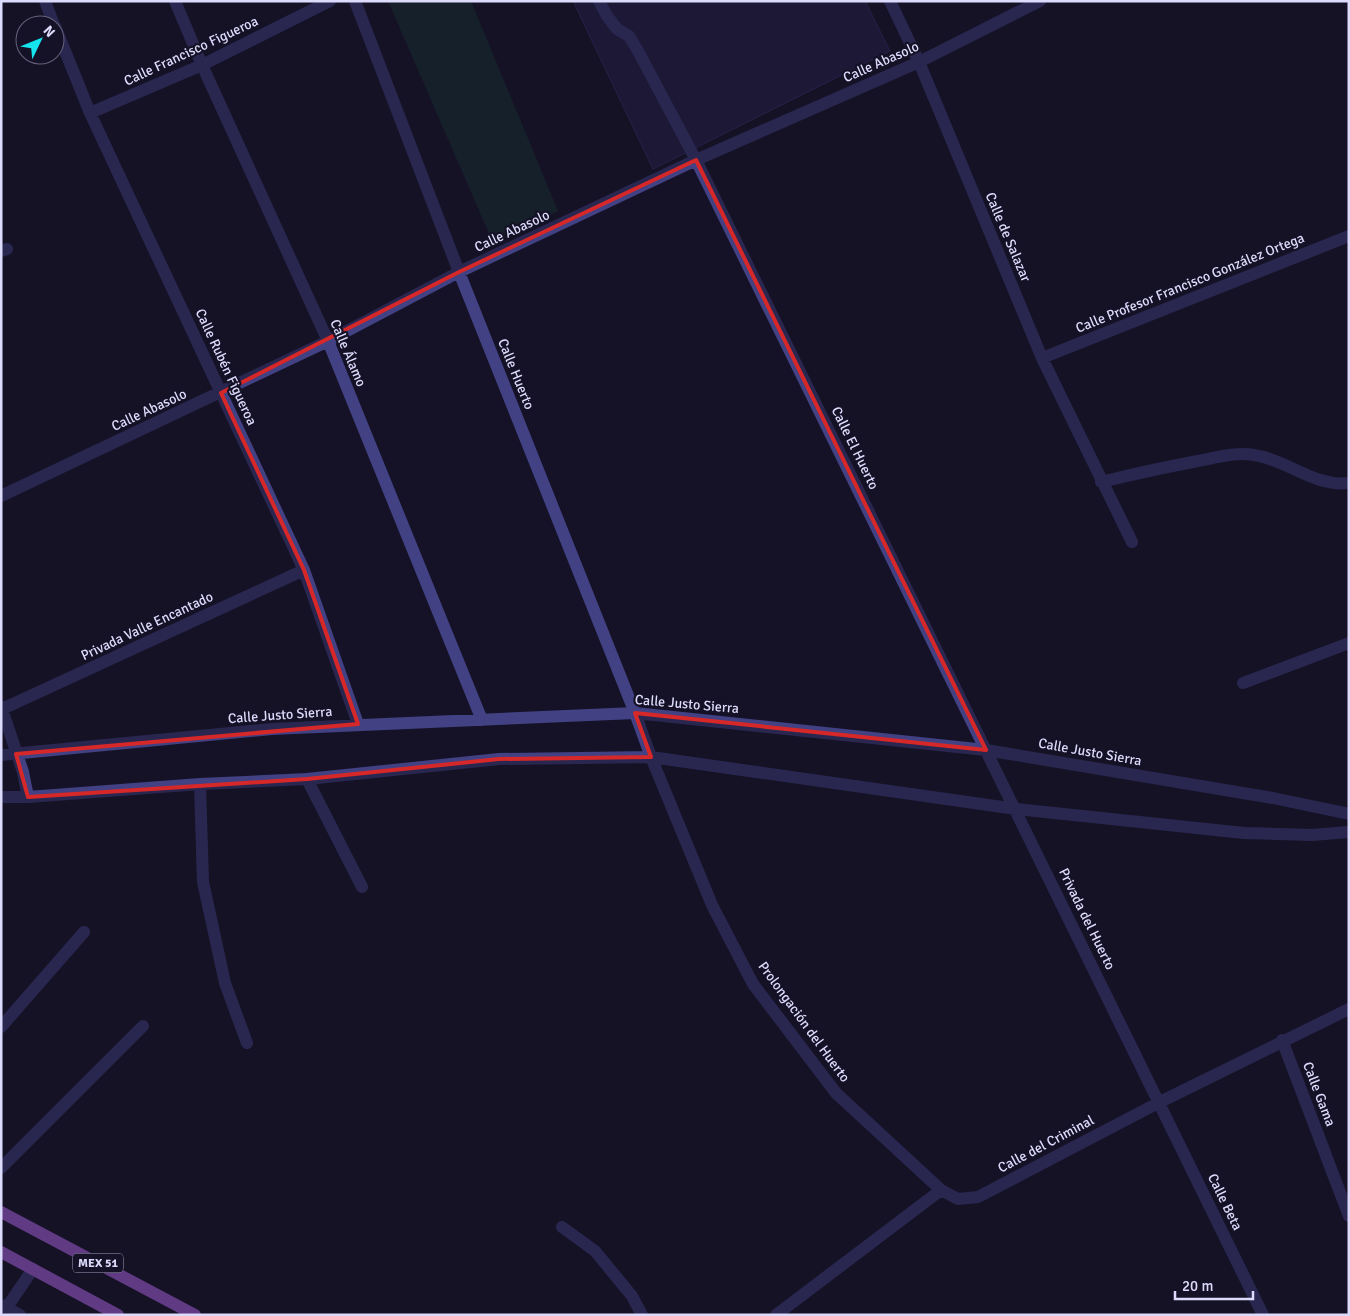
<svg xmlns="http://www.w3.org/2000/svg" width="1350" height="1316" viewBox="0 0 1350 1316" font-family="Signika,sans-serif">
<style>
.green{fill:#15312f}
.building{fill:#251f47;stroke:#3c3371}
.lines{fill:none;stroke-linecap:round;stroke-linejoin:round}
.lane{stroke:#414183;stroke-width:12}
.street{stroke:#414183;stroke-width:12}
.primary{stroke:#ba6af4;stroke-width:12}
.marked{fill:none;stroke:#d62828;stroke-width:4;stroke-linejoin:round}
.labels{text-anchor:middle;dominant-baseline:central;stroke-width:4.5;stroke-linejoin:round;paint-order:stroke}
.shield{fill:#151227;stroke:#a19fbc;stroke-width:1}
.shield-label{font-size:12px;font-weight:bold;fill:#dddbfc}
.street-label{font-size:14px;fill:#dddbfc;stroke:#151227}
</style>
<rect width="100%" height="100%" fill="#151227"/>
<path class="green" d="M388,1H471L558,211L494,245Z"/>
<path class="building" d="M573,1H865L890,51L653,169Z"/>
<g class="lines">
<path class="lane" d="M307,779L362,887"/>
<path class="street" d="M45,1L54,25
M175,1L202,65L328,341L482,720
M355,1L459,272L635,713L651,757L712,905L753,984L836,1093L941,1190L958,1199L978,1197L1160,1102L1349,1009
M599,1L607,16L617,29L629,36L638,51L696,160L1263,1315
M890,1L919,62L1042,358L1132,542
M55,26L90,113L304,570L358,724
M90,113L202,65L330,1
M1,251L7,249
M1042,358L1349,236
M1101,482C1134,474 1166,467 1198,461C1219,457 1238,451 1259,456C1290,462 1315,487 1349,483
M1,496L328,341L459,272L696,160L919,62L1040,1
M1243,683L1349,643
M1,706L23,772L28,797L200,784L307,779L499,759L651,757L1016,809L1244,833L1312,835L1349,832
M2,709L304,570
M1,755L272,729L635,713L986,750L1273,798L1349,814
M200,784L203,882L225,983L247,1043
M1,797H28
M1,1027L84,932
M1282,1040L1349,1216
M1,1168L143,1026
M562,1227L595,1251L632,1296L642,1315
M1,1305L20,1315
M7,1307L33,1269
M776,1315L941,1190"/>
<path class="primary" d="M1,1212L195,1315
M1,1252L118,1315"/>
</g>
<path d="M0 0H1350V1316H0ZM696,160L986,750L635,713L651,757L499,759L307,779L28,797L16,754L358,724L304,570L221,393L459,272Z" fill="#151227" fill-opacity=".55" fill-rule="evenodd"/>
<path class="marked" d="M696,160L986,750L635,713L651,757L499,759L307,779L28,797L16,754L358,724L304,570L221,393L459,272Z"/>
<g class="labels">
<rect class="shield" x="73" y="1253.5" width="50" height="19" rx="4"/>
<g class="shield-label">
<text x="98" y="1263">MEX 51</text>
</g>
<g class="street-label">
<text transform="translate(191 51) rotate(-25)">Calle Francisco Figueroa</text>
<text transform="translate(881 62) rotate(-24)">Calle Abasolo</text>
<text transform="translate(512 231) rotate(-25)">Calle Abasolo</text>
<text transform="translate(1008 237) rotate(67)">Calle de Salazar</text>
<text transform="translate(1190 283) rotate(-22)">Calle Profesor Francisco González Ortega</text>
<text transform="translate(348 353) rotate(67)">Calle Álamo</text>
<text transform="translate(226 367) rotate(65)">Calle Rubén Figueroa</text>
<text transform="translate(516 374) rotate(68)">Calle Huerto</text>
<text transform="translate(149 410) rotate(-25)">Calle Abasolo</text>
<text transform="translate(855 448) rotate(64)">Calle El Huerto</text>
<text transform="translate(147 626) rotate(-25)">Privada Valle Encantado</text>
<text transform="translate(687 704) rotate(5)">Calle Justo Sierra</text>
<text transform="translate(280 715) rotate(-4)">Calle Justo Sierra</text>
<text transform="translate(1090 752) rotate(10)">Calle Justo Sierra</text>
<text transform="translate(1087 919) rotate(64)">Privada del Huerto</text>
<text transform="translate(804 1022) rotate(54)">Prolongación del Huerto</text>
<text transform="translate(1319 1094) rotate(69)">Calle Gama</text>
<text transform="translate(1046 1144) rotate(-28)">Calle del Criminal</text>
<text transform="translate(1225 1202) rotate(64)">Calle Beta</text>
</g>
</g>
<rect width="1350" height="1316" fill="none" stroke="#dddbfc" stroke-width="5"/>
<g transform="translate(40 40) rotate(47)"><circle r="24" fill="#151227" stroke="#65627c"/>
<path d="M0-4L9 19L0 12L-9 19Z" fill="#15e3ee"/>
<text y="-8" font-size="14" font-weight="bold" text-anchor="middle" fill="#dddbfc">N</text>
</g>
<path d="M1175 1291v8h78v-8" fill="none" stroke="#dddbfc" stroke-width="2.5"/>
<text x="1182" y="1291" font-size="15" fill="#dddbfc" stroke="#151227" stroke-width="4" paint-order="stroke">20 m</text>
</svg>
